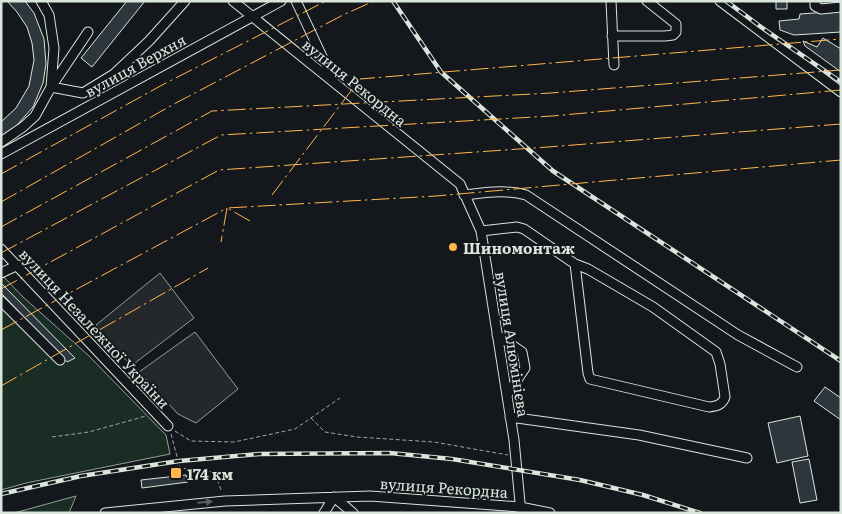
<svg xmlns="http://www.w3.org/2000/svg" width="842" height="514" viewBox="0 0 842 514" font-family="Literata,serif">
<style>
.green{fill:#1a2d24;stroke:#939e99}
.parking{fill:#24282b;stroke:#939e99}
.building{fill:#2c363c;stroke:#d8e6dc}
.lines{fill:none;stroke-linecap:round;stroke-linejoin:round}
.minor-casing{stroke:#d8e6dc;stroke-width:11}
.path{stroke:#9da8a2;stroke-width:1;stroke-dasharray:4 2.5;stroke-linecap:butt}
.minor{stroke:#14181c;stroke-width:9}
.rail-casing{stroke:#d8e6dc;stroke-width:4.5}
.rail{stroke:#14181c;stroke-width:2.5;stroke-dasharray:8;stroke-linecap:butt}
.power{stroke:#ffb74d;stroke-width:1;stroke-dasharray:18 4 2.5 4;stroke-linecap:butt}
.oneway{fill:#59605f}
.poi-dot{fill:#ffb74d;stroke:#14181c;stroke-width:2}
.labels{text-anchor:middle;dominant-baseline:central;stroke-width:4;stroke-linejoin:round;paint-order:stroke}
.street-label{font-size:15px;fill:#d8e6dc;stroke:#14181c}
.poi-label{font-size:15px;font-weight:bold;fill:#d8e6dc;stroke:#14181c;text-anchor:start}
</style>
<rect width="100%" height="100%" fill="#14181c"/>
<path class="green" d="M1,274L23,297L88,355L166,435L170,454L26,483L1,490Z
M76,496L69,513H14Z"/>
<path class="parking" d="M160,273L194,318L131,366L96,325Z
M195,332L238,389L196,423L178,414L139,372Z"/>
<path class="building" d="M7,1H25L34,13L44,39L46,64L43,83L33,107L16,126L1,136V122L16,108L29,86L34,60L32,43L27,27L17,12Z
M127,1H145L92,67L81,58Z
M776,1H787V9H776Z
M841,11V32L794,35L780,30L779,21L799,19L800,14Z
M823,38L841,49V72L805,46L803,41L817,47Z
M1,283L75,358L67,362L1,293Z
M825,387L841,398V420L814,401Z
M800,416L808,456L777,463L768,423Z
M809,459L817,500L800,503L792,462Z
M186,475L188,482L142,488L141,480Z"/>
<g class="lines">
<defs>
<path id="minor" d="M233,1L460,184L481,231L514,440L521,513
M296,1L334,82
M611,1L614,65
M720,1L841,92
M815,1V6L821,9L841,7
M88,32L51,87L83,93L114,74L149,41L185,1
M612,36H665L673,35L676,32V24L647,1
M1,142L23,127L35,116L51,87L54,48L49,15L41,1
M1,154L281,1
M464,195C484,193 506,189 526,195L738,335L797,367
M481,231L517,227L524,229L575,264L588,373L590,379L709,407C717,406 722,405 725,397L720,364L716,352L653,307L588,269L575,264
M1,249L168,426
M1,273L18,265
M1,301L60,360
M497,335L522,352L525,368L507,395
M510,417L639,435L747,458
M334,497L353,513
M105,513L225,501L370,496L520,507L550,513
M324,513L334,497"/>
</defs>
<use href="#minor" class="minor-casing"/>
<path class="path" d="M311,418L325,432L357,437L434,442L508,455
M175,431L191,441L234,442L295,429L340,398
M171,434L180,468L214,472L222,492
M52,437L89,432L146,416"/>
<use href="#minor" class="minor"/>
<defs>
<path id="rail" d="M393,1L441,72L553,171L841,361
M726,1L761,27L841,82
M1,494L81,476L179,461L259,454L390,453L452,459L580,480L643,495L700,513"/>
</defs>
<use href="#rail" class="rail-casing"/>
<use href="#rail" class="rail"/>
<path class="power" d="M1,174L164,84L326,1
M272,195L360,79L841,39
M1,202L174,104L343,15L374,1
M250,221L227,208L436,196L841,160
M1,227L212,111L551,93L841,70
M1,253L221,135L552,116L841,90
M1,289L219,170L548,147L841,124
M1,330L227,208L221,242
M1,386L208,268"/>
</g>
<defs><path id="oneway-solid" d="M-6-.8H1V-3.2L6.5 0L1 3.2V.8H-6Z" transform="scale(1.25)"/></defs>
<use class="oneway" href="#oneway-solid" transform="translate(205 502) rotate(-5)"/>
<g class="poi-dot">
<circle cx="453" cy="247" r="5"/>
<rect x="170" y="467" width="12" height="12" rx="2.5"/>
</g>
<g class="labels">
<g class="street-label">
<text transform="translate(135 65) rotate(-29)">вулиця Верхня</text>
<text transform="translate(355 82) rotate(39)">вулиця Рекордна</text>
<text transform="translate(95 328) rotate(47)">вулиця Незалежної України</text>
<text transform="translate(513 344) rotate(81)">вулиця Алюмінієва</text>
<text transform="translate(444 487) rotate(4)">вулиця Рекордна</text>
</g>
<g class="poi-label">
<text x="463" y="247">Шиномонтаж</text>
<text x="187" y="473">174 км</text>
</g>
</g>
<rect width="842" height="514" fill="none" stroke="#d8e6dc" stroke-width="5"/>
</svg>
